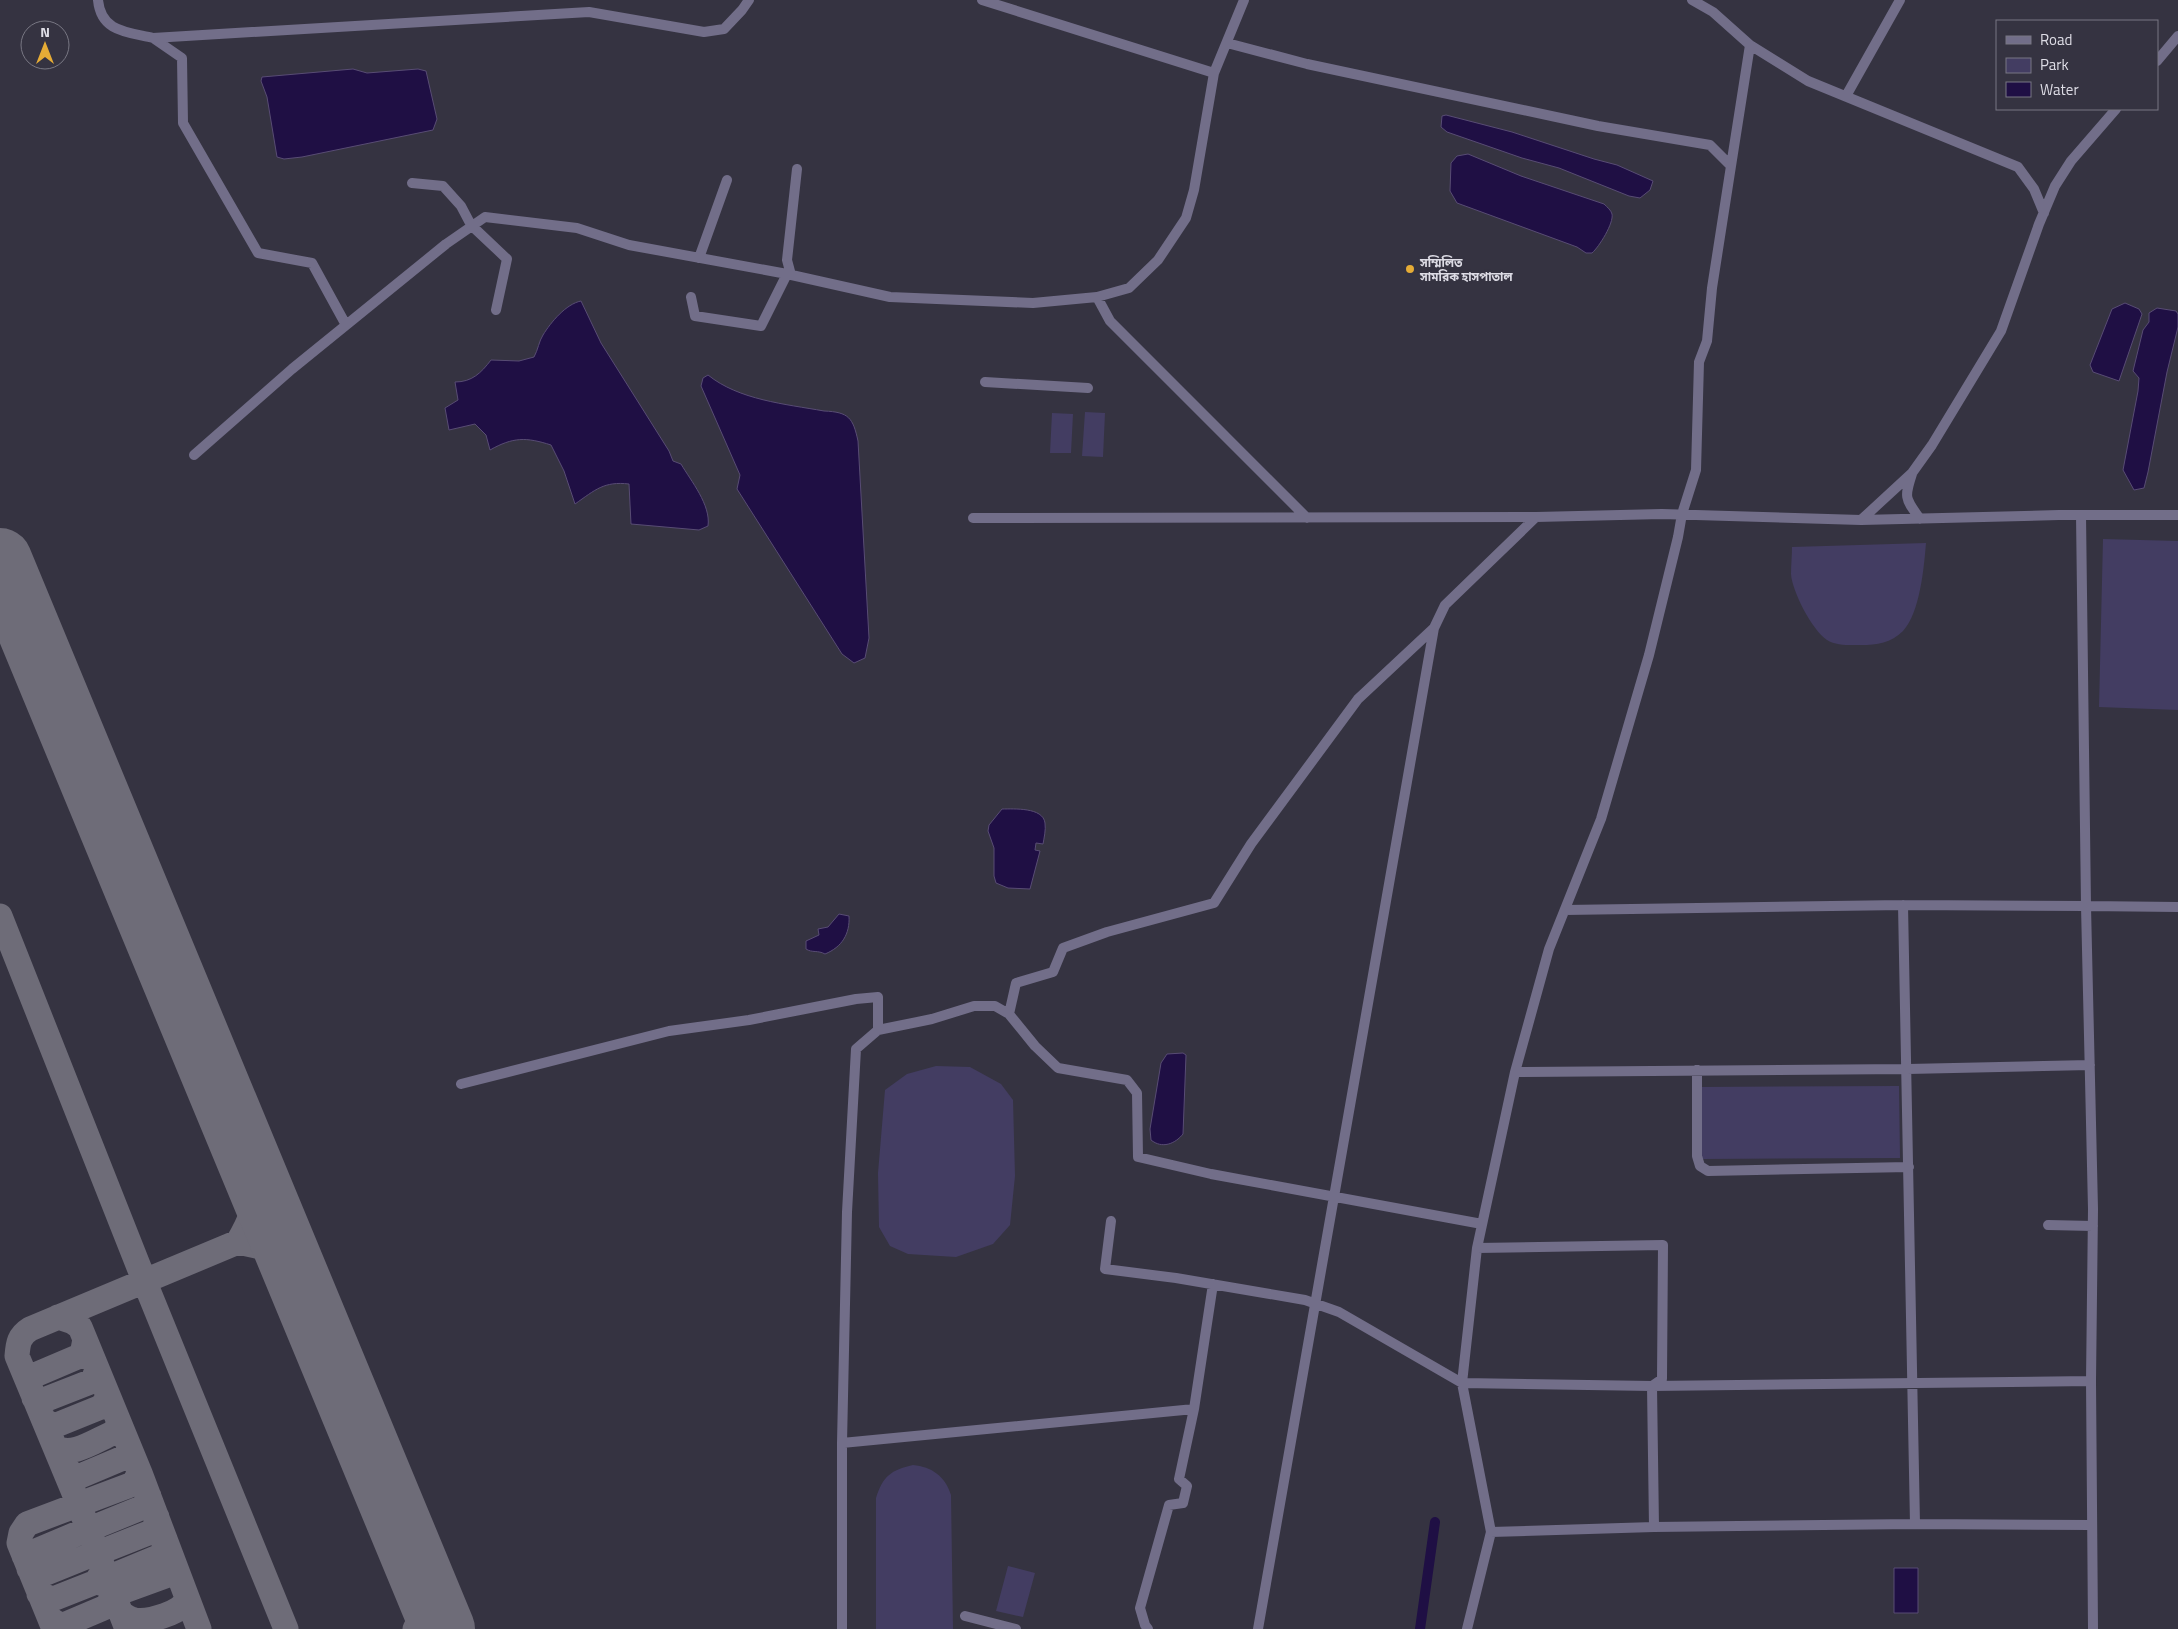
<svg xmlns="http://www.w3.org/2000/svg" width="2178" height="1629" viewBox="0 0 2178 1629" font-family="'Titillium Web','Noto Sans Bengali',sans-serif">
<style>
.green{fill:#433d62}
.water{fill:#1f0f44;stroke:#584c74}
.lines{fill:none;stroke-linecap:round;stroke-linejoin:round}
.canal{stroke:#1f0f44;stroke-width:10}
.taxiway{stroke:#6e6c78;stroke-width:25}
.runway{stroke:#6e6c78;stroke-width:64}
.minor{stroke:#726e89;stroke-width:10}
.poi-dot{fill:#e6ac36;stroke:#353341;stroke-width:2}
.labels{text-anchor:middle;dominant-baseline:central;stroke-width:4.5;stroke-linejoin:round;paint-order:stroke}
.poi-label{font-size:12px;font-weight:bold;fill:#dddce5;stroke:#353341;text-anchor:start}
</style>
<rect width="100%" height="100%" fill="#353341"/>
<path class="green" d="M1085,412L1105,413L1103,457L1082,456Z
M1052,413L1073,414L1071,453H1050Z
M2103,539L2178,541V710L2099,707Z
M1926,543C1924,567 1920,613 1903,631C1891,643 1877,645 1861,645C1851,645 1836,646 1827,640C1812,630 1792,591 1791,574C1791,565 1792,556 1792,547Z
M936,1066L970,1067L1001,1084L1013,1100L1015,1176L1010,1225L993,1244L956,1257L908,1254L890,1246L879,1227L878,1173L885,1090L907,1074Z
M1899,1086L1900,1158L1702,1159L1701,1087Z
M913,1465C932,1467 945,1476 951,1495L953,1629H876V1498C883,1476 891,1470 913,1465Z
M1008,1566L1035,1573L1023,1617L996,1611Z"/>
<path class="water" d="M353,69L367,73L418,69L426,71L437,119L433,130L302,157L284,159L277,157L267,97L261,81L262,77Z
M1446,115L1512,132L1594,159L1617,165L1653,181L1650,190L1640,198L1629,196L1559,168L1522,158L1447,132L1441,127L1442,116Z
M1468,154L1521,176L1604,204C1607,207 1611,210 1612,214C1614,223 1599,247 1592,253H1586L1577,247L1457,203L1450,191L1451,163L1457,156Z
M581,301L601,343L669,451L673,461L681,464C691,481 711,505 708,526L699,530L631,524L629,484C604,481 595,490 575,504L564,471L551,445C526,437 513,437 490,450L486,435L475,424L449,430L445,408L458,400L455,382C472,382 481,373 491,360L519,361L534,357C538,350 539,341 543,335C551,322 566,304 581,301Z
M2125,303L2139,309L2142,314L2119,381L2093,372L2090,365L2112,309Z
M2157,308L2176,311L2178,314V327L2167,372L2148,472L2144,488L2134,490L2123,470L2138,391L2139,378L2133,371L2143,330L2149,322V313Z
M708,375C739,400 785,404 824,411C849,412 853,418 858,441L869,638L865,658L854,663L842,654L737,489L740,475L701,386L703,378Z
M1002,809C1014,809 1043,807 1045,823C1046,830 1044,838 1043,844L1036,843L1035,850L1040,851L1030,889L1008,888L996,883L994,876V848L988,831L989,825Z
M839,914L849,916C850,934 842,947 825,954C818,950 812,953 806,949V941L819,935L818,929L828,927Z
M1183,1053L1186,1055L1183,1134C1175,1144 1162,1149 1151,1140L1150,1129L1161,1063L1167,1054Z
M1894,1568H1918V1613H1894Z"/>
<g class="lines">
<path class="canal" d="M1420,1629L1435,1522"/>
<path class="taxiway" d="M0,916L144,1280L286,1629
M238,1242L270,1249L297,1275
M58,1317L73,1322L80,1327L140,1473L199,1629
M23,1370L30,1375H35L82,1355L85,1339
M34,1398L44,1400L90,1382L94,1378L97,1369
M44,1421L53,1425L59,1424L101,1407L106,1401L107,1395
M55,1447C72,1458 96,1440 113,1433L117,1430L118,1421
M66,1461L65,1470L72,1476L78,1477L123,1458L127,1454L129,1447
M91,1555L101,1561L103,1551L151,1532L155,1527L157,1517
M24,1556L81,1532L86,1524L97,1526L141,1508L148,1502L149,1496
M29,1569L37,1574H44L91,1555L95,1546L99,1550
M98,1582L120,1591H124L168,1575L174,1565L171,1561L163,1558
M39,1594L53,1599L96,1582L104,1570L110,1574H117L158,1557C165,1552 165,1547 165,1539L158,1534
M121,1613C125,1616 130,1619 135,1620C148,1622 183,1613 187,1599
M50,1619L60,1625L66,1624L106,1607L114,1596
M54,1629L19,1543L21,1533L27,1524L133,1484L140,1473
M127,1629L79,1505L17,1356C18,1343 19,1336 30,1329L238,1242C251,1219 256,1207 257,1180
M415,1629L420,1619L424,1582"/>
<path class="runway" d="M0,560L443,1629"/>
<path class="minor" d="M98,0C101,32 127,32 153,38L589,12L704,32L724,29L742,10L749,0
M982,0L1214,73
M1692,0L1713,12L1750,45L1808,81L2018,167L2034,189L2044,213
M153,38L182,58L183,123L258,253L312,263L346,325
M1227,43L1307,64L1598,126L1710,145L1731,166L1750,45
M2157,61L2178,36
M1846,96L1900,0
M412,183L443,186L461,206L471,225L507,259L496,310
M699,258L727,180
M791,275L787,260L797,169
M691,297L695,316L761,326L787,274
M1097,297L1110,321L1307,518
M985,382L1088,388
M194,455L292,369L446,244L485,217L577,228L629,245L787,274L890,297L1033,303L1097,297L1129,288L1158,260L1186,218L1194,190L1214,73L1244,0
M1912,474C1904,498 1905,498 1920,519
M973,518L1536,517L1662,514L1861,520L2059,515H2178
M1861,520L1912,473L1932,445L2001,331L2039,224L2055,186L2071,161L2116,109
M1903,905L1915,1524L2091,1525
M1565,910L1903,905L2086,906L2081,515
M1009,1014L1035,1046L1058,1068L1127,1080L1137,1093L1138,1157L1211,1174L1482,1224
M1697,1070V1156L1700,1166L1708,1171L1909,1167
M1515,1072L1908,1069L2090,1065
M461,1084L669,1031L749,1020L856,999L878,997V1030L932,1019L974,1006H995L1009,1014L1016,983L1053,972L1063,948L1107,932L1214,903L1251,844L1358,699L1434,628L1445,605L1536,517
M1111,1221L1105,1269L1176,1278L1305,1300L1339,1312L1462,1383L1652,1386L1662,1379L1663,1245L1477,1248
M2048,1225L2093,1226
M842,1443L847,1212L856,1049L878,1030
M1915,1524L1654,1527L1652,1386L2091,1381
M1491,1532L1654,1527
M965,1616L1016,1629
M842,1629V1443L1194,1409L1213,1284
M1148,1629L1145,1625L1140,1608L1169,1505L1183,1503L1187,1486L1179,1479L1194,1409
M1258,1629L1434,628
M1467,1629L1491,1532L1462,1383L1477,1248L1515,1072L1549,949L1601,819L1649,655L1678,537L1682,514L1696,470L1699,362L1707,341L1712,288L1731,166
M2093,1629L2091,1381L2093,1209L2086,906L2178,907"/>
</g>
<circle class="poi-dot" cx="1410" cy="269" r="5"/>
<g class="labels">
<g class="poi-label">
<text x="1420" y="262">সম্মিলিত<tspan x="1420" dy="14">সামরিক হাসপাতাল</tspan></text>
</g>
</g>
<rect x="1996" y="20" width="162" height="90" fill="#353341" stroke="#787783"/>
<rect x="2006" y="36" width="25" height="8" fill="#726e89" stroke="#787783"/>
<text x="2040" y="45" font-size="15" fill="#dddce5">Road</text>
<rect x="2006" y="58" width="25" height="15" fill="#433d62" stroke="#787783"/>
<text x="2040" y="70" font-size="15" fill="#dddce5">Park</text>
<rect x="2006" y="82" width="25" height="15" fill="#1f0f44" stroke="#787783"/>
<text x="2040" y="95" font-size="15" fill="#dddce5">Water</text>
<g transform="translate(45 45)"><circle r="24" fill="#353341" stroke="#787783"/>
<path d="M0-4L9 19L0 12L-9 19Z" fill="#e6ac36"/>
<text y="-8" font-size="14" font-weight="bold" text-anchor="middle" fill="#dddce5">N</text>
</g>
</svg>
